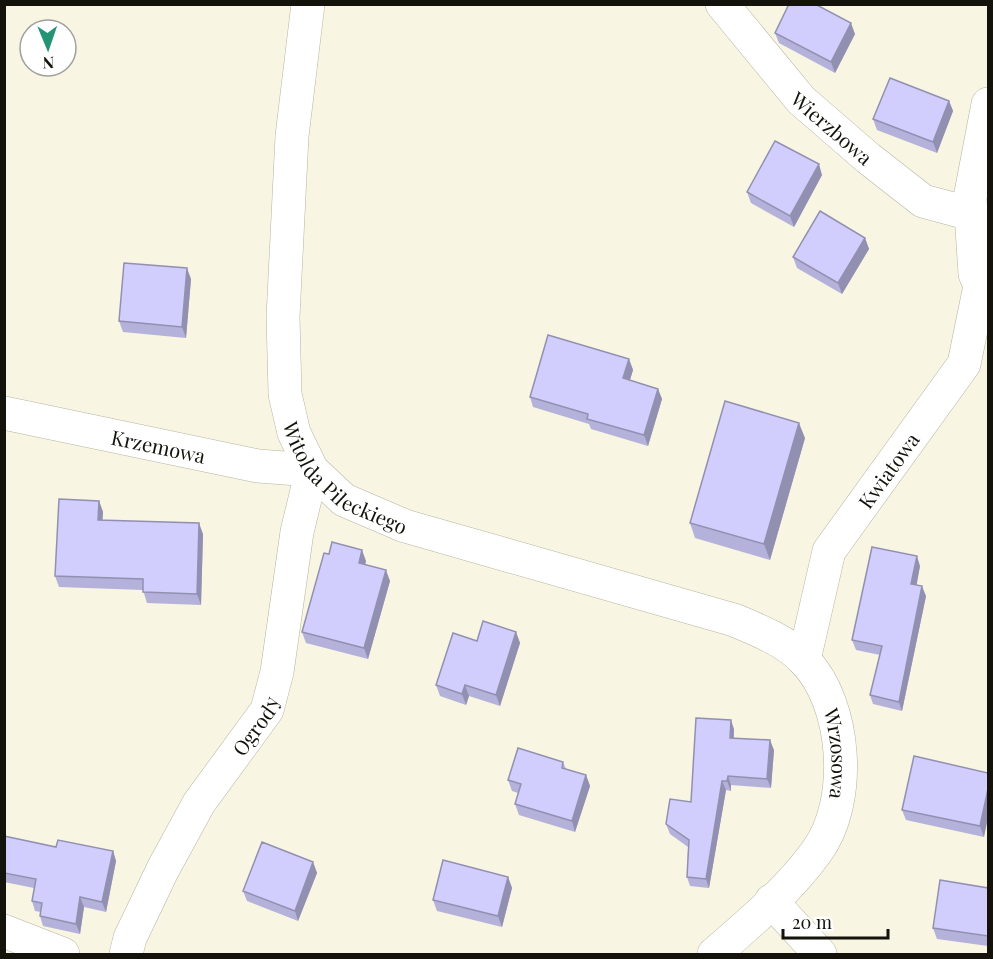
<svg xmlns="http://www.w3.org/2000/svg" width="993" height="959" viewBox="0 0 993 959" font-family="'Playfair Display',serif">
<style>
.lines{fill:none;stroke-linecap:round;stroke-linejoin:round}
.minor-casing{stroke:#b7b4a2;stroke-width:34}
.minor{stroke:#fff;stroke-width:33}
.wall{fill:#b4b1da}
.shaded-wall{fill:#9290b1}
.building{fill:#d1cefd;stroke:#9290b1;stroke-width:1.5}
.labels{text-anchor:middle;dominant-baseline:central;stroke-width:6;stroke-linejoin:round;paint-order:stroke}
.street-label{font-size:20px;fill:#13120b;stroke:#fff}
</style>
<rect width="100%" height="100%" fill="#f8f5e2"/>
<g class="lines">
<defs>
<g id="minor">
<path id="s1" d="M308,4L292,136L283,317L285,394L294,433L312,470L344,500L405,526L734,620C758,630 786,641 804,660C847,704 853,802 817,851C789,890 750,923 714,954"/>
<path id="s2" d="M722,4L801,100L868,158L923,201L971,214"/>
<path d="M988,304L975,274L970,198L988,104"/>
<path id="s3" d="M4,413L258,466L312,470"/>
<path id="s4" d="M804,660L829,551L964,364L980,286"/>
<path d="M771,901L820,954"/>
<path d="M4,931L63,954"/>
<path id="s5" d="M126,954L130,938L163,869L199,803L267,710L277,672L297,532L312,470"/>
</g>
</defs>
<use href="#minor" class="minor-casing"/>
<use href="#minor" class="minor"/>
</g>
<path class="wall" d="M775,33L855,34L835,73L779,43Z
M949,101L953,111L937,153L877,130L873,119Z
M822,175L794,227L751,203L747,192Z
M865,238L869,249L842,294L797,268L793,257Z
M191,279L186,338L123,332L119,321Z
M629,359L633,370L630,380L658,389L662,399L648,446L591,429L589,424L533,407L530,397Z
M805,438L770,560L695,538L690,523Z
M99,501L103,512L102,520L203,534L201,605L147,603L143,590L59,587L55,576Z
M366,561L365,564L390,581L368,659L306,643L302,632Z
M920,566L916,585L926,596L902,711L873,704L870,695L880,655L856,650L852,640Z
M516,632L520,643L500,706L469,696L466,705L440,696L436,685L477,641Z
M734,729V738L774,750L771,788L731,785V791L726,790L709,888L690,886L687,877L688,847L670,834L666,824L691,802Z
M563,762L566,769L586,775L590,786L575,832L519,815L515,804L518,793L512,791L508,780Z
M988,773L984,837L906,820L902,810Z
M4,836L56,847L113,851L116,861L106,912L84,907L80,934L43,926L40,916L41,912L35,911L32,901L34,888L4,882Z
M313,862L317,873L298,921L247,901L243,891Z
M508,877L512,888L502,927L437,911L433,900Z
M988,888V946L937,939L933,928Z"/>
<path class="shaded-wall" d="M851,23L855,34L835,73L831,62Z
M949,101L953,111L937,153L933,142Z
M819,164L822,175L794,227L790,216Z
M865,238L869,249L842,294L838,283Z
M187,268L191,279L186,338L182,327Z
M629,359L633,370L627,389L623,378Z
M658,389L662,399L648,446L644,435Z
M799,423L805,438L770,560L764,544Z
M99,501L103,512L102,531L98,520Z
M199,523L203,534L201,605L197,594Z
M362,550L366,561L363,573L359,563Z
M917,556L920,566L915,594L911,584Z
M386,570L390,581L368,659L364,648Z
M922,586L926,596L902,711L899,702Z
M516,632L520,643L500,706L496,695Z
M465,685L469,696L466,705L462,694Z
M731,720L734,729L733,747L730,738Z
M770,740L774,750L771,788L767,779Z
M586,775L590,786L575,832L572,821Z
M728,776L731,785V791L727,781Z
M722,781L726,790L709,888L706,879Z
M988,789V818L984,837L980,826Z
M113,851L116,861L106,912L102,902Z
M313,862L317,873L298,921L295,911Z
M508,877L512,888L502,927L498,916Z
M80,897L84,907L80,934L76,924Z"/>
<path class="building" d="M789,4H815L851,23L831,62L775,33Z
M890,78L949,101L933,142L873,119Z
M775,141L819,164L790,216L747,192Z
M820,211L865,238L838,283L793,257Z
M124,263L187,268L182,327L119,321Z
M548,335L629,359L623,378L658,389L644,435L587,419L588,414L530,397Z
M725,401L799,423L764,544L690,523Z
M59,499L99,501L98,520L199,523L197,594L143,592V579L55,576Z
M332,542L362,550L359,563L386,570L364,648L302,632L324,553L329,554Z
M872,547L917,556L911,584L922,586L899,702L870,695L882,646L852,640Z
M483,621L516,632L496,695L465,685L462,694L436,685L453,633L477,641Z
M696,718L731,720L730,738L770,740L767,779L728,776L727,781H722L706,879L687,877L689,840L666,824L670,799L691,802Z
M518,748L563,762L562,768L586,775L572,821L515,804L521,784L508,780Z
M914,756L988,773V789L980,826L902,810Z
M4,836L56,847L58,840L113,851L102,902L80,897L76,924L40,916L42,903L32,901L36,879L4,873Z
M262,842L313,862L295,911L243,891Z
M443,860L508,877L498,916L433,900Z
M940,880L988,888V936L933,928Z"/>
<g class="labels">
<g class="street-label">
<text stroke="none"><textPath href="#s2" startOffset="166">Wierzbowa</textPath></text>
<text stroke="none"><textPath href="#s3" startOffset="158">Krzemowa</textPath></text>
<text stroke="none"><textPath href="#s4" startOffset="212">Kwiatowa</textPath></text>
<text stroke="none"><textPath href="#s1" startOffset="502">Witolda Pileckiego</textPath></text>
<text stroke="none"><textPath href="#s5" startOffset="264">Ogrody</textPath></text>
<text stroke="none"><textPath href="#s1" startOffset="1108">Wrzosowa</textPath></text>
</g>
</g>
<rect width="993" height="959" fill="none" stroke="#13120b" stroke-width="12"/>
<g transform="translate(48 48) rotate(178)"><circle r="28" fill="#ffffff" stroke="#a1a09d" stroke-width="1.5"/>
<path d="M0-4.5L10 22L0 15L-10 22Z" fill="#259475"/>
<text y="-9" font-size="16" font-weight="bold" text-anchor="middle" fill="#13120b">N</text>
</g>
<path d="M783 929v9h105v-9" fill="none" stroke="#13120b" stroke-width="3"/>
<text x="792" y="929" font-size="18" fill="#13120b" stroke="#ffffff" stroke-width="4.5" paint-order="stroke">20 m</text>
</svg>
